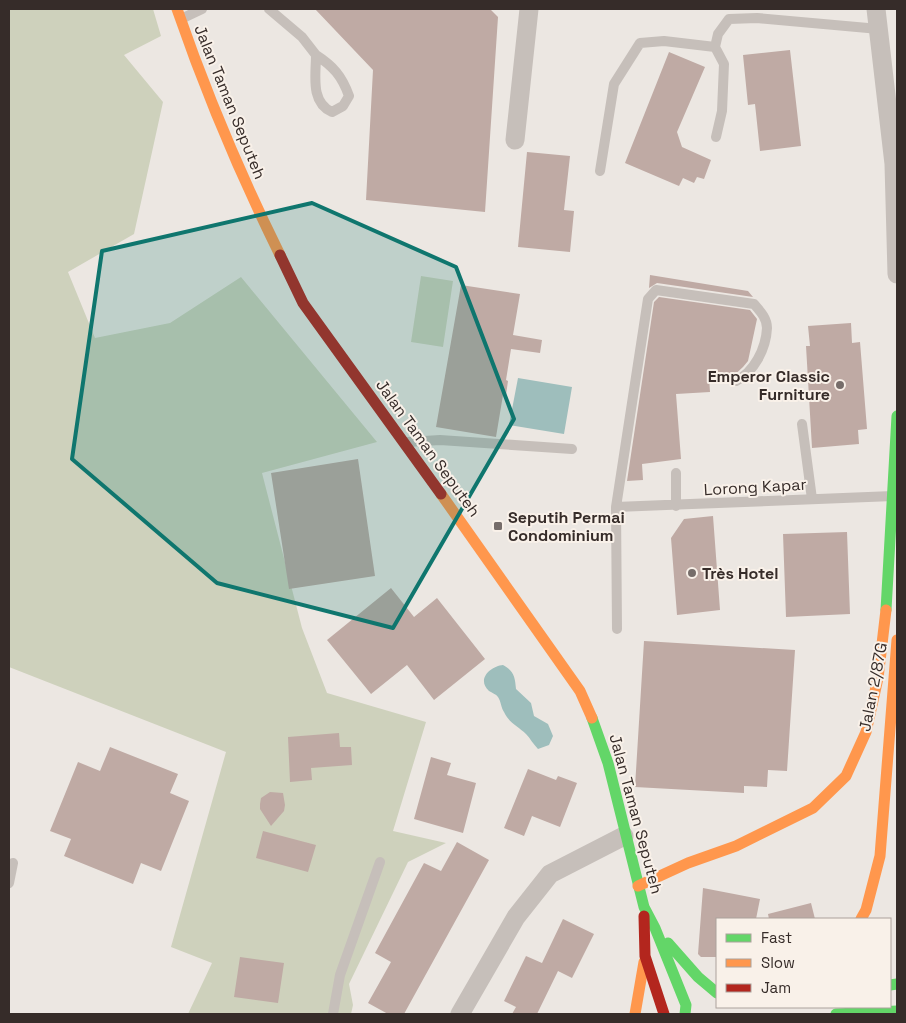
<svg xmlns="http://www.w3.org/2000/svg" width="906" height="1023" viewBox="0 0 906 1023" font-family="'Space Grotesk',sans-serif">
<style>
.green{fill:#ced1bc}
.water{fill:#9ebebc}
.building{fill:#bfaaa4}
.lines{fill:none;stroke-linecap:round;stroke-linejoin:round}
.lane{stroke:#c6bfba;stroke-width:10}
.street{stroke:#c6bfba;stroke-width:19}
.fast{stroke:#63d668;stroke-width:11}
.slow{stroke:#ff974d;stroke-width:11}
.jam{stroke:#b3261e;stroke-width:11}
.marked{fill:#0f766e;fill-opacity:0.2;stroke:#0f766e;stroke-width:4;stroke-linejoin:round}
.poi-dot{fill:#766d6a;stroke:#f9f1e9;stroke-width:2}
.labels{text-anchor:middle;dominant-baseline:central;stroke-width:4;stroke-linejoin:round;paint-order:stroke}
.street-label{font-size:16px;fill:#362c29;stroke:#f9f1e9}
.poi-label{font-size:16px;font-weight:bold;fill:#362c29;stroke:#f9f1e9;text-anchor:start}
</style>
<rect width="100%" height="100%" fill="#ece7e2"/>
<path class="green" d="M9,9H153L161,36L124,55L163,102L134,234L68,272L95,338L170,323L241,277L377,442L262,473L302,628L327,693L426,722L393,831L446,843L408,862L349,984L353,1005L351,1014H188L212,963L171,947L226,752L9,667Z
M421,276L453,281L443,347L411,342Z"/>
<path class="water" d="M518,378L572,387L564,434L509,425Z
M503,665C514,671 515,677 516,689L531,703L534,716L548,724L553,736L549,745L538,749C533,744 530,738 526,734C518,726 509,723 504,712C501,708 501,701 498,697C496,694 492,693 489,691C476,679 491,666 503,665Z"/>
<path class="building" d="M315,9H490L498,17L485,212L366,200L373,70Z
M790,50L801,146L760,151L755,104L748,105L743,55Z
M669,52L705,67L677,132L682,147L711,160L704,179L697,177L694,183L683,178L679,186L625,163Z
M527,152L570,156L564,210L574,211L570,252L518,247Z
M650,275L748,291L753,297L657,283L649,288Z
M461,285L520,294L513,335L542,340L540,353L511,349L506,380L508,381L506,395H503L496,437L436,427Z
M659,297L750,310L757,319L748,361L743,367L729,380L709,377L710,392L676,394L681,459L642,464L643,480L627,481L654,302Z
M851,323L852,343L860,342L867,429L858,430L859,444L812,448L806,346H810L808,326Z
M358,459L375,576L289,589L271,473Z
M713,516L720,610L677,615L671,538L684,519Z
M847,532L850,614L786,617L783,534Z
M391,588L414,617L437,598L485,659L434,700L407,665L371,694L327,640Z
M644,641L795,650L787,771L768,770L767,787L744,786V793L635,787Z
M339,733L340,747H351L352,765L311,768L312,780L290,782L288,737Z
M110,747L178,774L170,793L189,801L161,871L141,863L133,884L64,856L71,839L50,831L78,762L100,771Z
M431,757L451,763L447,775L476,783L463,833L414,819Z
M528,769L556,780L558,776L577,783L560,827L532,816L524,836L504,828Z
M270,792L283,793L285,805L284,811L271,826L260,809V804L261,798Z
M263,831L316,845L308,872L256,858Z
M457,842L489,860L404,1014H388L368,1003L391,962L375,953L424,863L441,871Z
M703,888L760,899L756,919H717V957H701L698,954Z
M811,903L815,919H769L768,914Z
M563,919L594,934L572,978L558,971L537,1014H512L516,1007L504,1001L526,956L542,963Z
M240,957L284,963L278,1003L234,997Z"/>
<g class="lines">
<path class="lane" d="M269,9L302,37L316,55
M181,19L202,9
M316,55C333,66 342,76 349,96L343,106L332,112C310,102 316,75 316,55Z
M716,137L722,111L724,64L715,47L718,34L729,19L757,18L879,29
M600,171L614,84L640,43L664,41L715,47
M802,424L812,499
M408,442L440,440L572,449
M676,506V473
M616,507L893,496
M617,629L616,507L648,299L656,290L754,304C760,311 767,318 767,328C766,349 754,372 736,381
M9,883L13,863
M333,1014L340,975L380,862"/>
<path class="street" d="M876,9L894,164L897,274
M515,140L529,9
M460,1014L516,917L550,874L624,836"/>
<path class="fast" d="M886,610L897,416
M592,718L608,763L644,907L655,928L686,1005L685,1014
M668,943L698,977L717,993
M890,985L897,984
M836,1014L897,1011"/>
<path class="slow" d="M177,9C206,93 241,176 280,255
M441,494L580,691L592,718
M638,886L688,863L736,846L813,808L846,776L866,732L878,678L886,610
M861,919L866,910L880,856L897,640
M635,1014L644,962"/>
<path class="jam" d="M280,255L303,303L441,494
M644,916L645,956L664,1014"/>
</g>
<path class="marked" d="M312,203L456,267L514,419L393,628L217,583L72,459L102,251Z"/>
<g class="poi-dot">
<circle cx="840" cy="385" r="5"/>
<rect x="493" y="521" width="10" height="10" rx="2.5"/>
<circle cx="692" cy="573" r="5"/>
</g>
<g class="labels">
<g class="street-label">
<text transform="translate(230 102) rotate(68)">Jalan Taman Seputeh</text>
<text transform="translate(428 448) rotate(54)">Jalan Taman Seputeh</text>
<text transform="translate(755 487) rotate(-3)">Lorong Kapar</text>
<text transform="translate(873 687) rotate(-79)">Jalan 2/87G</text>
<text transform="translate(636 814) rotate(75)">Jalan Taman Seputeh</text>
</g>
<g class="poi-label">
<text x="830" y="376" text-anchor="end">Emperor Classic<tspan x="830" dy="18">Furniture</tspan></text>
<text x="508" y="517">Seputih Permai<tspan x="508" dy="18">Condominium</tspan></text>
<text x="702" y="573">Très Hotel</text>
</g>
</g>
<rect width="906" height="1023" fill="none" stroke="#362c29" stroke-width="20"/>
<rect x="716" y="918" width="175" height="90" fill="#f9f1e9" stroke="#aba29c"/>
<rect x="726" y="934" width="25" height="8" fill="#63d668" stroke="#aba29c"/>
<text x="761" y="943" font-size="15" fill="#362c29">Fast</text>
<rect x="726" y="959" width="25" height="8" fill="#ff974d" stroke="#aba29c"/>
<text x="761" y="968" font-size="15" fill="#362c29">Slow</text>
<rect x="726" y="984" width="25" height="8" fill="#b3261e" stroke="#aba29c"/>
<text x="761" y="993" font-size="15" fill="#362c29">Jam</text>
</svg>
